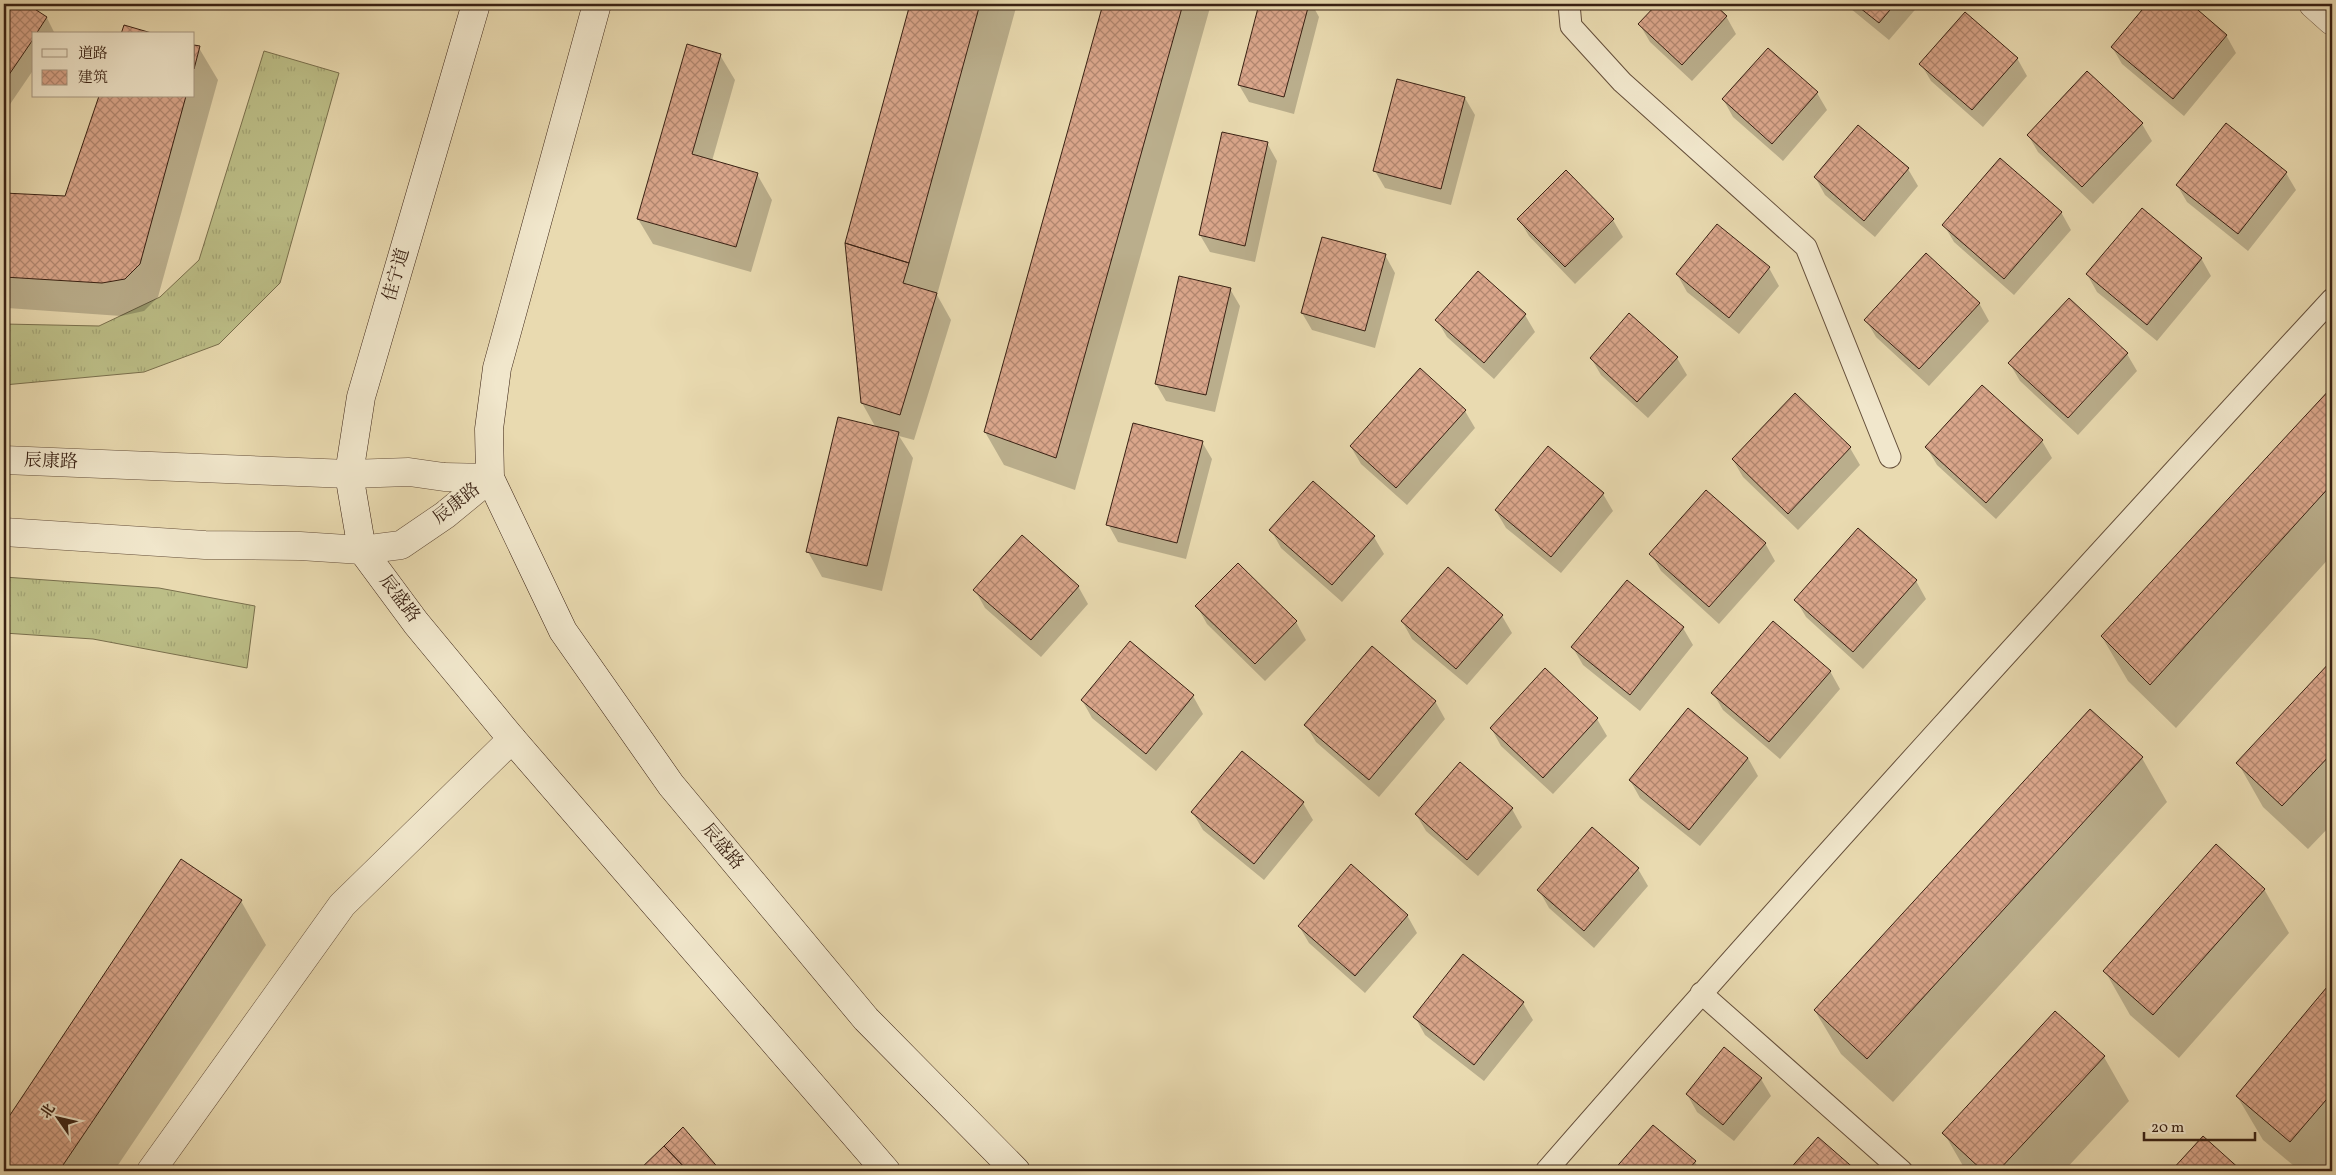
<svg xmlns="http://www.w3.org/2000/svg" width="2336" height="1175" viewBox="0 0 2336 1175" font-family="Vollkorn,'Noto Serif SC',serif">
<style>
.grass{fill:url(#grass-tufts);stroke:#7a704d}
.shadow{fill:#0003}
.building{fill:url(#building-cross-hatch);stroke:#392113}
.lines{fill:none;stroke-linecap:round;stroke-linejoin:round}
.service-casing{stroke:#654f3a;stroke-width:23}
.minor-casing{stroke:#654f3a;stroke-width:29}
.tertiary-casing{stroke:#654f3a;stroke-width:29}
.secondary-casing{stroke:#392113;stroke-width:29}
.service{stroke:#f1e7cc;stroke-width:21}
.minor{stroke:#f1e7cc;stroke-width:28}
.tertiary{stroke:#f1e7cc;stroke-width:28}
.secondary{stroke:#f1e7cc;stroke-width:28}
.labels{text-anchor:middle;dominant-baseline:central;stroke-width:5;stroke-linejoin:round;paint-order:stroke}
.street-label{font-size:18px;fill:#392113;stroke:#f1e7cc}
</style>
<defs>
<pattern id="grass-tufts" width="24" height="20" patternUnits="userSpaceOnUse" patternTransform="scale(1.25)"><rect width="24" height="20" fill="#bcbe87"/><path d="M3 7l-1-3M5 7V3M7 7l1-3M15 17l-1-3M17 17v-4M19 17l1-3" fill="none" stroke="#a2a374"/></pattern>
<pattern id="building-cross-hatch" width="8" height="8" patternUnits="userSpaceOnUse" patternTransform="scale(1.25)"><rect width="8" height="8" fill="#daa68b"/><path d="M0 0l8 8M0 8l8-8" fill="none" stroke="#b28770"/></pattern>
</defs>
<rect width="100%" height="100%" fill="#e9dab0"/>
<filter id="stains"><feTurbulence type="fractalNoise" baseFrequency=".004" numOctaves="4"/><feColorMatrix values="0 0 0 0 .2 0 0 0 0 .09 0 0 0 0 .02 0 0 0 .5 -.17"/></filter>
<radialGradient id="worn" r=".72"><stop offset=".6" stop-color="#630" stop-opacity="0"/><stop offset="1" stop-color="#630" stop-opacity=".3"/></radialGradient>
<path class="grass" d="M264,51L339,73L280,283L219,344L144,372L4,385V324L99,326L160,297L199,260Z
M4,577L159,588L255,606L247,668L93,639L4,633Z"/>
<path class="shadow" d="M4,4L9,11L14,4H25L47,18L55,34H34V69L4,113Z
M911,4H1017L937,295L951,320L914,440L899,436L913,458L882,591L822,577L808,552L876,428L862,403L846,243Z
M1104,4H1211L1075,490L1004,465L985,432Z
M1261,4H1312L1319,17L1294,114L1249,102L1239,85Z
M1659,4H1712L1726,16L1736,34L1692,81L1650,42L1640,25Z
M1845,4H1920L1889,40Z
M2149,4H2189L2226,35L2236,53L2184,116L2122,64L2112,47Z
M194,46L199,48L218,80L158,297L144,311L121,316L7,308L4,303V195L66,198L101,96H194Z
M1768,49L1817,93L1827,110L1783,161L1733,117L1723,99Z
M720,55L735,80L712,161L757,174L772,200L751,272L653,244L638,219Z
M2017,58L2027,76L1983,127L1931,81L1921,64Z
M1465,98L1475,115L1451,205L1385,188L1375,171Z
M2142,124L2152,141L2093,204L2038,152L2028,135Z
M1267,143L1277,161L1255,262L1210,252L1200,235Z
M1908,169L1918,186L1875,237L1825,195L1815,177Z
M2286,173L2296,190L2248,251L2187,202L2177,185Z
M2061,212L2071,230L2014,295L1954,242L1944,225Z
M1519,219L1613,220L1623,237L1575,284L1529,236Z
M1385,255L1395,273L1375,348L1312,330L1302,313Z
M2201,258L2211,276L2157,341L2097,292L2087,274Z
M1769,268L1779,286L1739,334L1687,292L1677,274Z
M1478,273L1525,315L1535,332L1494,379L1447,337L1437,320Z
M1230,289L1240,306L1215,412L1166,401L1156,384Z
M1979,303L1989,321L1929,386L1876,337L1866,320Z
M2127,354L2137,371L2078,435L2020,381L2010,364Z
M1591,358H1677L1687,375L1648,418L1601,375Z
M2332,389V555L2176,728L2128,681L2102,637Z
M1795,395L1850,448L1860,465L1798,530L1743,477L1733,460Z
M1465,411L1475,428L1407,505L1361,464L1351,447Z
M2042,441L2052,458L1996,519L1937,465L1927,448Z
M1202,442L1212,459L1186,559L1118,542L1108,524Z
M1313,482L1374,537L1384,554L1342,602L1281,548L1271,530Z
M1603,494L1613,511L1561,573L1506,528L1496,511Z
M1858,529L1916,581L1926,599L1863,669L1806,617L1796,600Z
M1765,543L1775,561L1719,624L1661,571L1651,554Z
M1238,565L1296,622L1306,640L1265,681L1207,624L1197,606Z
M1627,582L1683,628L1693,645L1640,711L1583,665L1573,648Z
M1078,586L1088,604L1041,657L985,608L975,590Z
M1502,616L1512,633L1467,685L1412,639L1402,621Z
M1130,643L1193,696L1203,714L1156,771L1092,718L1082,700Z
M2332,662V824L2308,849L2263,807L2238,763Z
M1830,671L1840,689L1780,759L1723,710L1713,693Z
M1435,701L1445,719L1379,797L1316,742L1306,725Z
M2090,710L2142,758L2167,802L1893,1102L1841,1054L1815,1011Z
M1597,719L1607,736L1553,794L1501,746L1491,728Z
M1748,758L1758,776L1700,846L1640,798L1630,780Z
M1303,803L1313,820L1264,880L1203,830L1193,813Z
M1512,809L1522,827L1478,876L1426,831L1416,814Z
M181,861L241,901L266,945L114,1171H4V1126Z
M1638,869L1648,886L1594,948L1549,908L1539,890Z
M2264,889L2289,933L2179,1058L2130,1015L2105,971Z
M1407,915L1417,933L1365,993L1309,943L1299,926Z
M2332,983V1166L2328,1171H2300L2263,1140L2237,1096Z
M1523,1003L1533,1020L1484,1081L1425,1035L1415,1017Z
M2104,1057L2129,1101L2064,1171H1966L1944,1133Z
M1761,1079L1771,1096L1734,1141L1697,1112L1687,1094Z
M1653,1126L1695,1162L1700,1171H1614Z
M683,1129L719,1171H640L665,1147Z
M2203,1137L2240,1171H2172Z
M1818,1139L1855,1171H1790Z"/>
<path class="building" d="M13,4H27L47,17L36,34H34V38L4,82V17Z
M910,4H980L909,263L845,243Z
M1103,4H1183L1056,458L984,432Z
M1259,4H1309L1284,97L1238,85Z
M1657,4H1714L1727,16L1682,65L1638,24Z
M1855,4H1895L1879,23Z
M2147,4H2191L2227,35L2173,99L2111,47Z
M1965,12L2018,58L1972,110L1919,64Z
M124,25L155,34H121Z
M687,44L721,54L692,154L758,173L736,247L637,219Z
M194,45L200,46L194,69Z
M1768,48L1818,92L1772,144L1722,99Z
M2087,71L2143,123L2082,187L2027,135Z
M1397,79L1465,97L1441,189L1373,171Z
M99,96H186L140,264L125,279L102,283L4,277V193L65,196Z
M2226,123L2287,172L2238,234L2176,185Z
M1858,125L1909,168L1864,221L1814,177Z
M1222,132L1268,142L1245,246L1199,235Z
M2000,158L2062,212L2004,279L1942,225Z
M1566,170L1614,219L1565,267L1517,219Z
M2142,208L2202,258L2147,325L2086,274Z
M1717,224L1770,267L1729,318L1676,274Z
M1322,237L1386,254L1365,331L1301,313Z
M845,243L909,263L903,283L937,293L900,415L861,403Z
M1926,253L1980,303L1919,369L1864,320Z
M1478,271L1526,314L1484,363L1435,320Z
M1179,276L1231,288L1206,395L1155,384Z
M2069,298L2128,353L2068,418L2008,363Z
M1629,313L1678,357L1637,402L1590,358Z
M1420,368L1466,410L1396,488L1350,446Z
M1982,385L2043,440L1986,503L1925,447Z
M2332,387V484L2150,685L2101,636Z
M1795,393L1851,447L1788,514L1732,459Z
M838,417L899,432L867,566L806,552Z
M1133,423L1203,441L1177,543L1106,525Z
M1548,446L1604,493L1551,557L1495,510Z
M1313,481L1375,536L1332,585L1269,530Z
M1706,490L1766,543L1709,607L1649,554Z
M1858,528L1917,580L1853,652L1794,600Z
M1022,535L1079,586L1031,640L973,590Z
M1238,563L1297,621L1255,664L1195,606Z
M1448,567L1503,615L1456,669L1401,621Z
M1627,580L1684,627L1630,695L1571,647Z
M1773,621L1831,671L1769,742L1711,693Z
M1130,641L1194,695L1146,754L1081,700Z
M1372,646L1436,701L1369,780L1304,725Z
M2332,660V753L2282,806L2236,763Z
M1545,668L1598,718L1543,778L1490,728Z
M1688,708L1748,758L1689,830L1629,780Z
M2090,709L2143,757L1867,1059L1814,1010Z
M1242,751L1304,802L1254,864L1191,812Z
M1460,762L1513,808L1467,860L1415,814Z
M1592,827L1639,868L1584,931L1537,890Z
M2216,844L2265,889L2153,1015L2103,971Z
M181,859L242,900L59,1171H4V1124Z
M1351,864L1408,915L1355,976L1298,926Z
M1463,954L1524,1002L1474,1065L1413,1017Z
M2332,981V1093L2290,1142L2236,1096Z
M2055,1011L2105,1056L1998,1171H1983L1942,1133Z
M1724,1047L1762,1078L1723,1125L1686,1094Z
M1653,1125L1696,1161L1687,1171H1613Z
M683,1127L721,1171H688L664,1146Z
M2203,1136L2242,1171H2171Z
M1818,1137L1857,1171H1788Z
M664,1146L688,1171H638Z"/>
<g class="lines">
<defs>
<path id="service" d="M1569,4L1571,26L1622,82L1806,247L1890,457
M1701,993L1902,1171
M1546,1171C1803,876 2067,587 2332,299"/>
<path id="minor" d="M151,1171L342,905L512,739"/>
<path id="tertiary" d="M2313,4L2332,21
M4,460L349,474L409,472L444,477L490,478
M4,532L205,545L300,546L362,550L401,545L445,515L490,478"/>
<path id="secondary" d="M476,4L361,397L349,474L362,550L416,623L512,739L886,1171
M597,4L497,368L489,429L490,478L563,631L671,785L866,1019L1016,1171"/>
</defs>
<use href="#service" class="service-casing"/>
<use href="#minor" class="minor-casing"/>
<use href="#tertiary" class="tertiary-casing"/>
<use href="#secondary" class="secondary-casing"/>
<use href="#service" class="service"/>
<use href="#minor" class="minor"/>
<use href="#tertiary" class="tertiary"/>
<use href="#secondary" class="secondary"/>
</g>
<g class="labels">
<g class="street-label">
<text transform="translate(397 275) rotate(-74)">佳宁道</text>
<text transform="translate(51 462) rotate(2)">辰康路</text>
<text transform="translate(457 504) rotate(-38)">辰康路</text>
<text transform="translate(399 599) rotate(53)">辰盛路</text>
<text transform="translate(722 847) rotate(50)">辰盛路</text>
</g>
</g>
<rect width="2336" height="1175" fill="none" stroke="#e9dab0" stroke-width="20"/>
<rect x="5" y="5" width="2326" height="1165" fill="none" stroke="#392113" stroke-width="2.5"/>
<rect x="10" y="10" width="2316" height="1155" fill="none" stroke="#392113"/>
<rect x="32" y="32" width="162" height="65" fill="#f1e7cc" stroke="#a79882"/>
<rect x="42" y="49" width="25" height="8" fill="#f1e7cc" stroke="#a79882"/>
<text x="78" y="58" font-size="15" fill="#392113">道路</text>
<rect x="42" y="70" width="25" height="15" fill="url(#building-cross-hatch)" stroke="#a79882"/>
<text x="78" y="82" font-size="15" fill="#392113">建筑</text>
<g transform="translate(58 1118) rotate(304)" stroke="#f1e7cc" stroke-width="4" paint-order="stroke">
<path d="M0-4L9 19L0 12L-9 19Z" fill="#392113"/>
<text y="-8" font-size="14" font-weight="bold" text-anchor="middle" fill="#392113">北</text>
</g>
<path d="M2144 1132v8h111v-8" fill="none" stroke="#392113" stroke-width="2.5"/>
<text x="2151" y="1132" font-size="15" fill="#392113" stroke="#f1e7cc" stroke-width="4" paint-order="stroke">20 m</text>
<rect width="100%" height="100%" filter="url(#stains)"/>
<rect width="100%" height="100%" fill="url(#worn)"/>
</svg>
